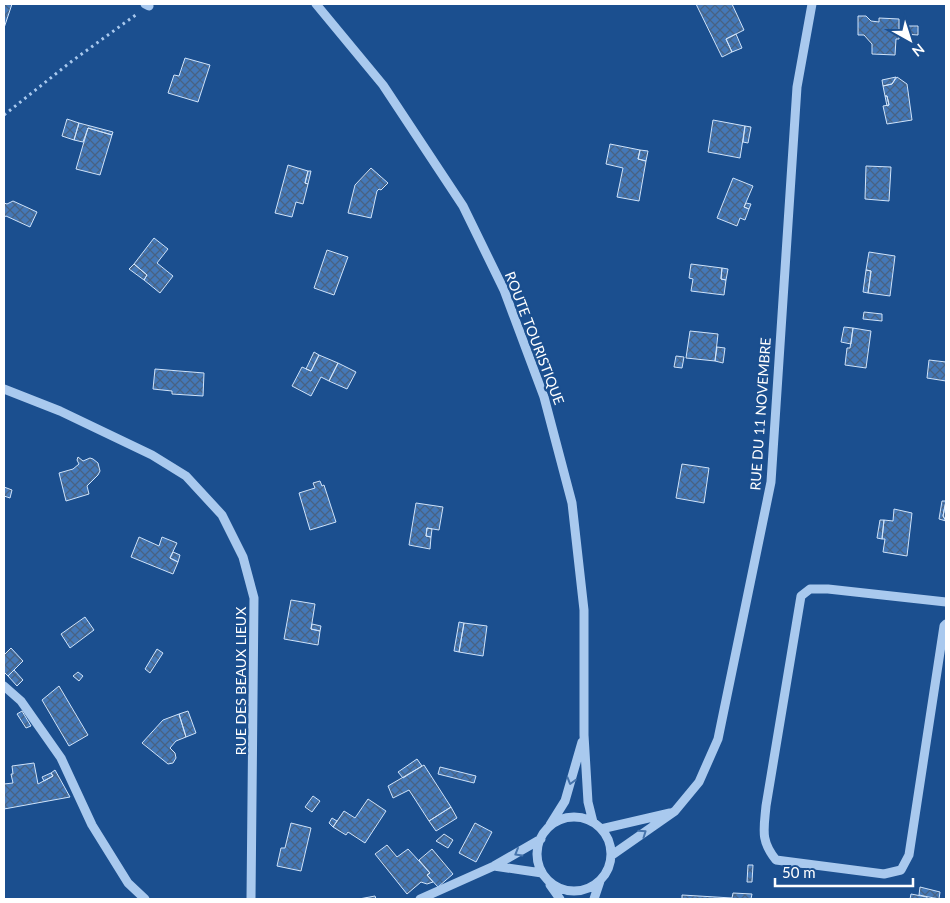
<svg xmlns="http://www.w3.org/2000/svg" width="950" height="903" viewBox="0 0 950 903" font-family="Lato,sans-serif">
<style>
.building{fill:url(#building-cross-hatch);stroke:#cfe3fa}
.lines{fill:none;stroke-linecap:round;stroke-linejoin:round}
.path{stroke:#a9c9ee;stroke-width:3;stroke-dasharray:2.5 4;stroke-linecap:butt}
.minor{stroke:#a9c9ee;stroke-width:9}
.oneway{stroke:#4674ac}
.labels{text-anchor:middle;dominant-baseline:central;stroke-width:4.5;stroke-linejoin:round;paint-order:stroke}
.street-label{font-size:14px;fill:#fff;stroke:#1b4f8f}
</style>
<defs>
<pattern id="building-cross-hatch" width="8" height="8" patternUnits="userSpaceOnUse" patternTransform="scale(1.25)"><rect width="8" height="8" fill="#4478b7"/><path d="M0 0l8 8M0 8l8-8" fill="none" stroke="#486282"/></pattern>
</defs>
<rect width="100%" height="100%" fill="#1b4f8f"/>
<path class="building" d="M4,4H12L4,28Z
M696,4H732L744,30L726,39L732,52L722,57Z
M858,16H866L871,21L879,22V18L899,19V39H896L895,55L872,54V44L864,35H858Z
M905,26H918V35L904,34Z
M736,34L742,48L732,52L726,39Z
M185,58L210,65L198,102L168,93L174,75L179,76Z
M896,77L892,84L883,86L882,80Z
M897,77L907,84L912,120L887,124L883,106L889,105L887,96H885L883,86L892,84Z
M885,96H887L889,105L887,106Z
M67,119L79,123L74,140L62,136Z
M713,120L745,126L740,158L708,152Z
M79,123L113,132L112,135L88,128L83,142L74,140Z
M745,126L751,127L748,143L743,142Z
M88,128L112,135L100,175L76,169Z
M610,144L640,150L638,159L646,161L639,201L617,197L623,168L606,164Z
M640,150L648,151L646,161L638,159Z
M288,165L308,171L305,183L308,184L303,204L296,202L292,217L275,213Z
M866,166L891,167L889,201L865,199Z
M371,168L388,183L381,190L379,189L377,191L371,218L348,213L355,185Z
M308,171H311L308,184L305,183Z
M733,178L753,186L744,207L749,209L745,220L740,218L737,226L717,218Z
M13,201L37,212L30,227L6,216L4,217V203L7,204Z
M746,203L751,204L749,209L744,207Z
M154,238L168,249L157,263L173,276L160,293L144,280L147,275L134,264Z
M327,250L348,257L334,295L314,288Z
M869,252L895,256L890,296L868,293L871,271L866,270Z
M134,264L147,275L144,280L129,269Z
M691,264L722,268L721,279L726,280L724,295L691,291L693,279L689,278Z
M722,268L728,269L726,280L721,279Z
M866,270L871,271L868,293L863,292Z
M864,312L882,314V321L863,319Z
M844,327L853,328L851,344L841,342Z
M853,328L871,331L866,368L845,365L847,348H850Z
M690,331L718,334L715,361L686,358Z
M717,347L725,348L723,363L715,361Z
M314,352L319,355L311,371L306,369Z
M319,355L338,363L329,381L321,377L311,396L292,386L302,367L311,371Z
M676,356L684,357L682,368L674,367Z
M929,360L946,362V381L927,378Z
M338,363L356,372L347,389L329,381Z
M155,369L204,373L203,396L172,394V391L153,389Z
M78,457L83,461L90,458L93,459L98,463L100,471L98,475L87,486L89,494L66,501L59,473L73,469L79,464L77,460Z
M682,464L709,468L704,503L676,498Z
M320,481L322,486L324,485L336,522L310,530L299,493L315,488L313,483Z
M4,487L12,490L10,498L4,496Z
M942,501H946L943,516L946,521L939,519Z
M946,501V521L943,516Z
M416,503L443,507L439,530L427,528L426,536L431,537L430,549L409,545Z
M894,509L912,513L907,556L883,552L885,539H882L884,520L893,521Z
M880,520H884L882,539L877,538Z
M427,528L432,529L431,537L426,536Z
M139,537L159,546L162,537L177,543L170,558L178,562L173,574L131,557Z
M173,552L180,555L178,562L170,558Z
M291,600L315,604L311,629L320,631L318,645L284,639Z
M85,617L94,630L70,648L61,634Z
M459,622L464,623L459,652L454,651Z
M464,623L487,626L483,656L459,652Z
M312,624L321,626L320,631L311,629Z
M11,648L23,661L8,676L4,672V655Z
M157,649L163,653L150,673L145,669Z
M14,670L23,680L17,686L8,676Z
M78,672L83,676L79,681L73,676Z
M59,686L88,735L69,746L42,700Z
M22,711L31,726L26,728L17,714Z
M188,711L196,733L186,737L179,714Z
M179,714L186,737L176,741L170,748L175,753L176,758L173,763L168,764L142,743L163,720Z
M417,759L422,766L403,778L398,772Z
M34,763L38,784L53,776L51,773L55,770L70,797L4,809V784L13,783L11,774H13L12,766Z
M424,765L451,807L429,821L409,790L393,798L388,786Z
M440,767L476,776L474,783L438,774Z
M51,773L53,776L44,781L42,777Z
M313,796L320,801L312,812L305,807Z
M368,799L386,811L365,843L348,832L346,835L333,827L344,811L355,818Z
M451,807L457,818L436,831L429,821Z
M332,818L337,821L333,827L329,823Z
M291,823L311,828L301,871L277,866L281,848H285Z
M475,823L492,832L476,862L459,853Z
M444,834L453,840L448,848L436,841Z
M387,845L397,857L408,849L430,873L427,875L433,882L427,884L421,882L407,894L375,854Z
M432,849L453,874L438,887L427,875L430,873L419,860Z
M748,865H753L752,882H747Z
M920,887L940,892L939,899L919,895Z
M733,893L752,894L751,899H682V895L732,898Z
M911,894L927,897V899H910Z
M375,896L376,899H359Z"/>
<g class="lines">
<path class="path" d="M4,115L72,61L137,14"/>
<path class="minor" d="M145,4L149,6
M316,4L383,85L463,206L504,290L544,397L572,503L584,610V735L588,802L593,822
M4,389L60,411L152,455L186,476L222,515L243,557L254,598L251,899
M946,602L828,589H810L801,596L766,806C764,829 760,840 776,860L884,874L901,870L909,855L944,626L946,624
M4,686L21,701L61,758L92,825L128,883L145,899
M537 854a37 37 0 1 1 74 0a37 37 0 1 1-74 0Z
M550,825L565,801L582,742
M601,829L670,813
M612,855L675,811L699,782L718,739L771,482L797,87L812,4
M494,866L542,873
M550,885L560,899
M420,899L494,866L541,839
M594,899L600,881"/>
</g>
<defs><path id="oneway-chevron" d="M-2-3.5L2.5 0L-2 3.5" fill="none" stroke-width="1.6" stroke-linecap="round" stroke-linejoin="round" transform="scale(1.25)"/></defs>
<g class="oneway">
<use href="#oneway-chevron" transform="translate(571 781) rotate(106)"/>
<use href="#oneway-chevron" transform="translate(643 833) rotate(-35)"/>
<use href="#oneway-chevron" transform="translate(518 853) rotate(150)"/>
</g>
<g class="labels">
<g class="street-label">
<text transform="translate(535 338) rotate(69)">ROUTE TOURISTIQUE</text>
<text transform="translate(760 414) rotate(-86)">RUE DU 11 NOVEMBRE</text>
<text transform="translate(240 681) rotate(-90)">RUE DES BEAUX LIEUX</text>
</g>
</g>
<rect width="950" height="903" fill="none" stroke="#ffffff" stroke-width="10"/>
<g transform="translate(910 40) rotate(141)" stroke="#1b4f8f" stroke-width="4" paint-order="stroke">
<path d="M0-4L9 19L0 12L-9 19Z" fill="#ffffff"/>
<text y="-8" font-size="14" font-weight="bold" text-anchor="middle" fill="#ffffff">N</text>
</g>
<path d="M775 878v8h138v-8" fill="none" stroke="#ffffff" stroke-width="2.5"/>
<text x="782" y="878" font-size="15" fill="#ffffff" stroke="#1b4f8f" stroke-width="4" paint-order="stroke">50 m</text>
</svg>
